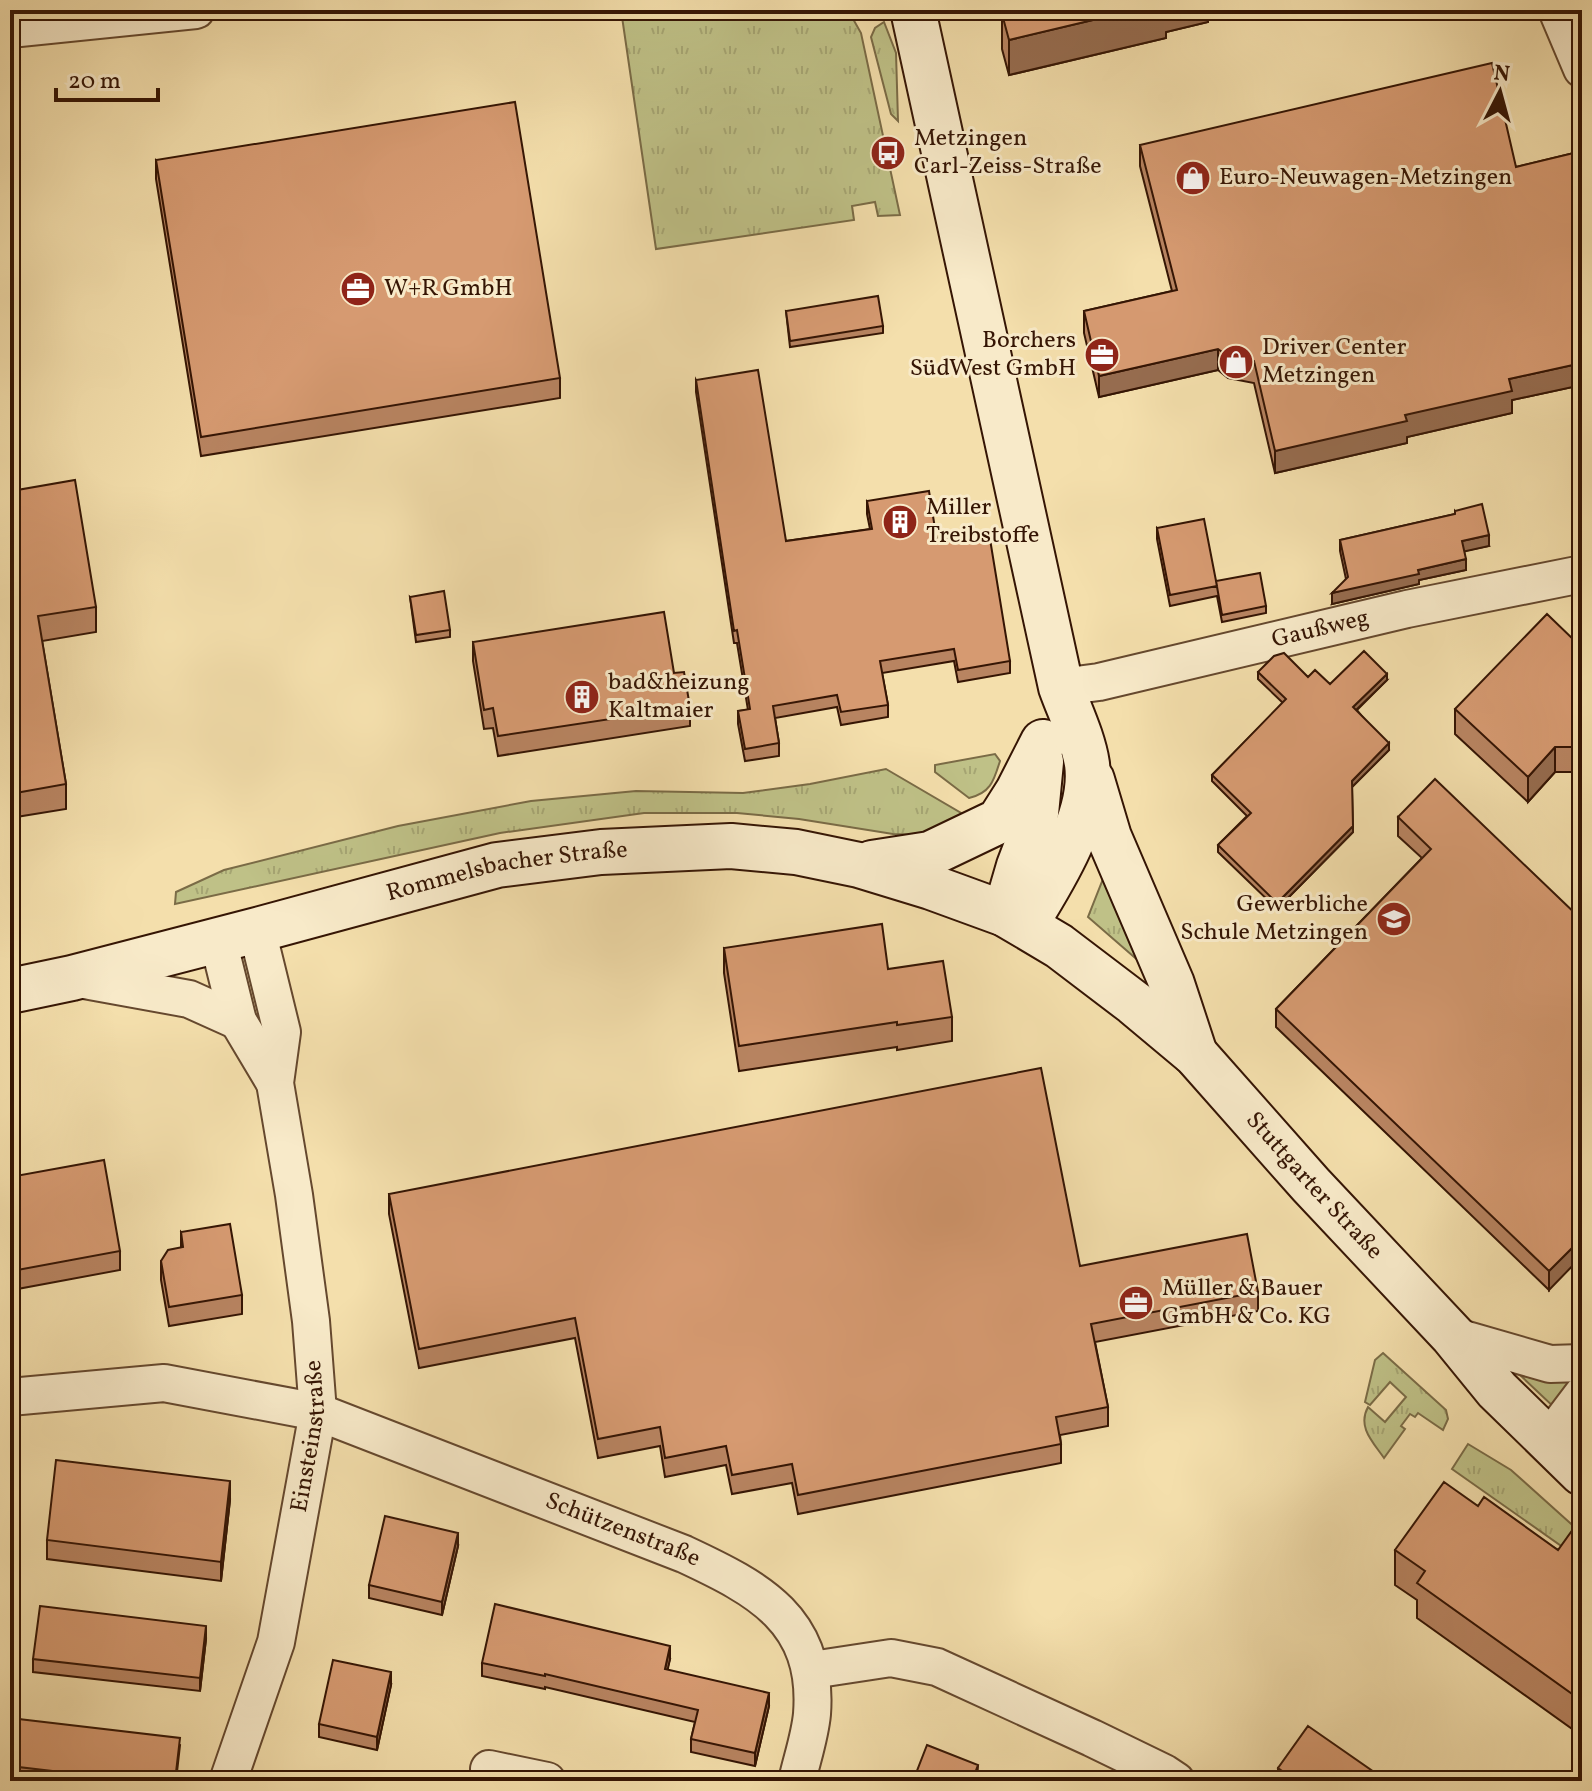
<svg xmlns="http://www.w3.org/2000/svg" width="1592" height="1791" viewBox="0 0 1592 1791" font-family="Vollkorn,serif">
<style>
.grass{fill:url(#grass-tufts);stroke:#7a6b46;stroke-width:2}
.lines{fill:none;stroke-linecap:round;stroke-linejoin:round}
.street-casing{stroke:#65482e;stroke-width:40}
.secondary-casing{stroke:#351504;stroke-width:48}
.street{stroke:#f8eac9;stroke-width:36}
.secondary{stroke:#f8eac9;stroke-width:44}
.wall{fill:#b88461;stroke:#351504;stroke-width:2}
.shaded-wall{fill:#966c4f;stroke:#351504;stroke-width:2}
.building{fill:#d69a71;stroke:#351504;stroke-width:2}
.labels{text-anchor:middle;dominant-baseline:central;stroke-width:6;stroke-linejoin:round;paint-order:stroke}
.poi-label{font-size:24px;fill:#351504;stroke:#f8eac9;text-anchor:start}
.street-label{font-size:24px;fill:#351504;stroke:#f8eac9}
</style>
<defs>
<pattern id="grass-tufts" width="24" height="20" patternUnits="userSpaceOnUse" patternTransform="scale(2)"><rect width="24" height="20" fill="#bfc187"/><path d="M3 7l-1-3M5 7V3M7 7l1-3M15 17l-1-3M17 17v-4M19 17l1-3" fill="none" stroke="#a5a573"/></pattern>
</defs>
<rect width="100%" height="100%" fill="#f4dfac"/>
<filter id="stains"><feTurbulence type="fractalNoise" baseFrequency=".0025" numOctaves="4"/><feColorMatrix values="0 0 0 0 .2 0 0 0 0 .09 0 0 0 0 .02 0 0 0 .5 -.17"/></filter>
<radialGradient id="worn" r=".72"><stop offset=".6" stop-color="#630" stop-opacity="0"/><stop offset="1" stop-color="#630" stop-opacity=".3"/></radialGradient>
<path class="grass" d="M621,10H848L861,33L900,215L878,216L875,202L852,206L854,220L656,249Z
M884,22L896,53L898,121L891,114L871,37L875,28Z
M995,754L1000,761C994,780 991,793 969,798L935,772V765Z
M886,769L973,820L920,835L893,834L799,819L737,813H644L500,833L175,904L176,892L224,870L398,826L531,801L636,791L743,793L810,784Z
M1107,877L1141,963L1088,917L1103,879Z
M1383,1353L1446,1410L1448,1419L1443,1430L1418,1413L1415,1417L1410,1414L1401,1426L1405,1429L1384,1458C1373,1442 1357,1427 1368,1407L1385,1422L1406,1397L1390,1382L1370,1405L1365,1402L1375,1360Z
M1520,1375L1540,1380L1578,1379L1557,1410Z
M1468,1444L1511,1470L1579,1531L1567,1550L1452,1469Z"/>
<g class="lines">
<defs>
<g id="street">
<path d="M1557,10L1582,69"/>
<path d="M10,29L196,10"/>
<path id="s1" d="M1061,687L1099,682L1407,609L1582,574"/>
<path d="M218,940L238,1021L275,1083"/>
<path d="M79,979L189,999L238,1021"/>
<path d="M1453,1336L1550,1364L1582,1363"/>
<path id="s2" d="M10,1397L164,1383L318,1412L684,1554C759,1589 819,1620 812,1714C810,1736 802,1759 797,1781"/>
<path d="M1548,1440L1582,1395"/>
<path d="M812,1670L891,1658L937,1667L1092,1738L1164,1773L1176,1781"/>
<path d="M489,1769L547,1781"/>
<path id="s3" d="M228,1781L276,1642L318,1412L311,1321L294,1195L275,1083L282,1032L257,930"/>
</g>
<g id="secondary">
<path d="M913,10L1061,687C1070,712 1083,738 1087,764C1094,816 1051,883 1025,925"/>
<path d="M1092,780L1109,837L1172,984L1195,1054"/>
<path d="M872,863L930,854L999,821L1018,791L1043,742"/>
<path d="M1005,914L1019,866L1035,824L1041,762"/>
<path id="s4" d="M10,991L72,978L257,930L497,865L601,852L731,846L796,852L859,865L931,887L1005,914L1059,946L1134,1003L1195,1054L1311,1185L1453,1336L1497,1390L1582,1473"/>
</g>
</defs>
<use href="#street" class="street-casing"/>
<use href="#secondary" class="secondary-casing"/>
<use href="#street" class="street"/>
<use href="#secondary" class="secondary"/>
</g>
<path class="wall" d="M1008,10H1208V22L1166,32V38L1009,75L1002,49V14L1008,12Z
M1140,145L1516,167L1582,151V385L1512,400V413L1407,437V443L1275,473L1254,383L1228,378L1218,370L1099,397L1084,333V311L1172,291L1140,166Z
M156,160L560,378V398L201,456L156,179Z
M786,311L883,326V333L790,347Z
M696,380L786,541L870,529L867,514V501L937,541L1010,661V673L958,682L954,661L882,673L888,705V717L841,725L837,707L775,718L779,743V756L745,761L738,724V711L748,710L737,643H734L696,392Z
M10,450L17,490L96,607V632L42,641L66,784V809L10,818Z
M1455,511L1489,546L1464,551L1466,570L1419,580V584L1332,604L1346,579L1340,551V540L1455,514Z
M1157,528L1216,581L1266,606V613L1222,622L1217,596L1170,606L1157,539Z
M410,597L450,630V637L416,642Z
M1582,641V772H1555L1528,802L1455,734V709L1578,644Z
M473,642L674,673L690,707V726L498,756L493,728L484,729L473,661Z
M1258,672L1308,677L1330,684L1387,680L1357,710L1389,750L1352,787L1353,832L1277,909L1218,852V845L1247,816L1212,781V775L1283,703L1258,679Z
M1398,817L1582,920L1549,1290L1276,1027V1009L1422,858L1398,836Z
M724,948L888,969L952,1017V1041L897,1050V1047L739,1071L724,973Z
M10,1177L120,1251V1270L12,1290L10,1279Z
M389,1194L1080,1266L1258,1292V1311L1095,1342L1108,1407V1426L1060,1435L1061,1444V1463L798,1514L792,1483L732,1494L726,1465L665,1477L660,1446L598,1458L575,1338L419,1368L389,1214Z
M181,1232L242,1295V1314L169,1326L161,1280V1261L181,1248Z
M230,1500L221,1581L47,1559V1540Z
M1478,1506L1558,1550L1582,1530V1736L1417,1618V1600L1395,1585V1550Z
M458,1546L442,1615L369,1598V1585Z
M206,1639L200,1691L33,1672V1659Z
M670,1659L667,1670L769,1706L755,1766L691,1752V1739L695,1722L545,1687V1689L482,1676V1663Z
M391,1685L377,1750L319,1737V1724Z
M10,1718L180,1745L176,1781H75L10,1773Z
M1278,1768L1387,1781H1287L1278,1774Z"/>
<path class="shaded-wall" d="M1135,10H1208V22L1166,32V38L1009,75V40Z
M1218,349V370L1099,397V376Z
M1582,363V385L1512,400V413L1407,437V443L1275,473V451L1405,415L1509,379Z
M1489,535V546L1462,552V541Z
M1466,559V570L1419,580V584L1332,604V593L1418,570Z
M1387,674V680L1353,713V707Z
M1389,743V750L1352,787V781Z
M1555,747V772L1528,802V777Z
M1353,826V832L1277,909V903Z
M1582,1238V1256L1549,1290V1271Z
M230,1481V1500L221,1581V1562Z
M458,1533V1546L442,1615V1602Z
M206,1626V1639L200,1691V1678Z
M670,1646V1659L665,1682V1669Z
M391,1672V1685L377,1750V1737Z
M769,1693V1706L755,1766V1753Z
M978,1765L977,1781H972Z"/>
<path class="building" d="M1016,10H1135L1009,40L1002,14Z
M1492,63L1516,167L1582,151V363L1509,379L1512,391L1405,415L1407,421L1275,451L1254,361L1228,356L1218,349L1099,376L1084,311L1177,290L1140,145Z
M515,102L560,378L201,437L156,160Z
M878,296L883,326L790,341L786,311Z
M758,370L786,541L872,529L867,501L929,491L937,541L989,533L1010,661L958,670L954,649L880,661L888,705L841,712L837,695L773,706L779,743L745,749L738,711L750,709L737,630L734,631L696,380Z
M10,450L17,490L75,480L96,607L38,616L66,784L10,794Z
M1482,504L1489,535L1462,541L1466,559L1418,570L1419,574L1332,593L1348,577L1340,540L1455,514V511Z
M1204,519L1217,586L1170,595L1157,528Z
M1260,573L1266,606L1222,615L1216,581Z
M444,591L450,630L416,635L410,597Z
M664,612L674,673L684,672L690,707L498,736L493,708L484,710L473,642Z
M1547,614L1578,644L1582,641V747H1555L1528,777L1455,709Z
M1364,651L1387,674L1353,707L1389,743L1352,781L1353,826L1277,903L1218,845L1251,813L1212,775L1286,699L1258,672L1274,656L1284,653L1308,677L1315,670L1330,684Z
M1435,779L1582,920V1238L1549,1271L1276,1009L1431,849L1398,817Z
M882,924L888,969L943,961L952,1017L897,1025V1022L739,1046L724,948Z
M1041,1068L1080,1266L1247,1234L1258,1292L1091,1324L1108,1407L1056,1417L1061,1444L798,1495L792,1464L732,1475L726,1446L665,1458L660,1427L598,1439L575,1318L419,1349L389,1194Z
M104,1160L120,1251L12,1271L10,1260V1177Z
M230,1224L242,1295L169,1307L161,1261L168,1250L183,1247L181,1232Z
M56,1460L230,1481L221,1562L47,1540Z
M1444,1482L1478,1506L1484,1497L1558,1550L1576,1525L1582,1530V1701L1417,1583L1425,1571L1395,1550Z
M385,1516L458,1533L442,1602L369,1585Z
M495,1604L670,1646L665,1669L769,1693L755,1753L691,1739L698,1710L545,1674V1676L482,1663Z
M40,1606L206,1626L200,1678L33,1659Z
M333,1660L391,1672L377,1737L319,1724Z
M10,1718L180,1738L175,1781H138L10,1766Z
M1308,1726L1387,1781H1296L1278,1768Z
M927,1745L978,1765L972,1781H913Z"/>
<defs>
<symbol id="bus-disc" viewBox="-11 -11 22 22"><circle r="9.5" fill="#8f2418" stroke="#f8eac9"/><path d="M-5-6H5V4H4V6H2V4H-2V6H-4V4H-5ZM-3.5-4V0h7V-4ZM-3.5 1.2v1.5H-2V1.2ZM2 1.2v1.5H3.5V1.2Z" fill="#fff"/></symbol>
<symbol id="shop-disc" viewBox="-11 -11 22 22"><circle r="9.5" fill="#8f2418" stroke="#f8eac9"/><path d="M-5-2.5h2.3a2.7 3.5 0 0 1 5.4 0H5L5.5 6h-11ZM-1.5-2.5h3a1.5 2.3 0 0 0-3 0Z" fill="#fff"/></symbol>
<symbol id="office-disc" viewBox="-11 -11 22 22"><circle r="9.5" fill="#8f2418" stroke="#f8eac9"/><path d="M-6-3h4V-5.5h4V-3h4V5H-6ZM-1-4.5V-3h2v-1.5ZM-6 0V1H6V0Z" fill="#fff"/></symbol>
<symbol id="building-disc" viewBox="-11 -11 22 22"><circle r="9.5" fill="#8f2418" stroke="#f8eac9"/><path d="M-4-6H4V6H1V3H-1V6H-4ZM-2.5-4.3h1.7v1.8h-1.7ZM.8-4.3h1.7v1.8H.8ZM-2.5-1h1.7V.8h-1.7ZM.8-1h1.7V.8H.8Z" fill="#fff"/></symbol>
<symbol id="university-disc" viewBox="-11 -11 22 22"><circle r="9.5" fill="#8f2418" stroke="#f8eac9"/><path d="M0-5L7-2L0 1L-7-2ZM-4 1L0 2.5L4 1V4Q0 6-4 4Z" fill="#fff"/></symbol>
</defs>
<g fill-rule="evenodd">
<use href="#bus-disc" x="868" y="133" width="40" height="40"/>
<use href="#shop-disc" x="1173" y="158" width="40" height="40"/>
<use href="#office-disc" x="338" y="269" width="40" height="40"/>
<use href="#office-disc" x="1082" y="335" width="40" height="40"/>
<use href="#shop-disc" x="1216" y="342" width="40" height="40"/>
<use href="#building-disc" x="880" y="502" width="40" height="40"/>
<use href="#building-disc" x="562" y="677" width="40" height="40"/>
<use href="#university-disc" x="1374" y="899" width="40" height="40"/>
<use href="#office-disc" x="1116" y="1283" width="40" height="40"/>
</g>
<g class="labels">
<g class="poi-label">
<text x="914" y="139">Metzingen<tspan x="914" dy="28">Carl-Zeiss-Straße</tspan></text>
<text x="1219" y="178">Euro-Neuwagen-Metzingen</text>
<text x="384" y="289">W+R GmbH</text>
<text x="1076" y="341" text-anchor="end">Borchers<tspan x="1076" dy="28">SüdWest GmbH</tspan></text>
<text x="1262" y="348">Driver Center<tspan x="1262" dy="28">Metzingen</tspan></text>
<text x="926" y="508">Miller<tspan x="926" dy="28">Treibstoffe</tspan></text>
<text x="608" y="683">bad&amp;heizung<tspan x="608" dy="28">Kaltmaier</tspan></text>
<text x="1368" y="905" text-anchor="end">Gewerbliche<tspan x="1368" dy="28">Schule Metzingen</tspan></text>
<text x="1162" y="1289">Müller &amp; Bauer<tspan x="1162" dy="28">GmbH &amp; Co. KG</tspan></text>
</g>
<g class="street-label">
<text stroke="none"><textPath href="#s1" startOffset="266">Gaußweg</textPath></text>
<text stroke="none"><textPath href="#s4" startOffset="512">Rommelsbacher Straße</textPath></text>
<text stroke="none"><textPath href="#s4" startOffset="1436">Stuttgarter Straße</textPath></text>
<text stroke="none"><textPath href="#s3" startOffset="356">Einsteinstraße</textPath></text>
<text stroke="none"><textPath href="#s2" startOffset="638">Schützenstraße</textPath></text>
</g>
</g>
<rect width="1592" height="1791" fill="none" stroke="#f4dfac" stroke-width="40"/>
<rect x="12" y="12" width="1568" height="1767" fill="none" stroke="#351504" stroke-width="4"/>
<rect x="20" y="20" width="1552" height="1751" fill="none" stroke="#351504" stroke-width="2"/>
<g transform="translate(1500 92) rotate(6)" stroke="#f8eac9" stroke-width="6" paint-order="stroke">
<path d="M0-6L14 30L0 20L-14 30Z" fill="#351504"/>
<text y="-12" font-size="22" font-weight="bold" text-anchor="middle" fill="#351504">N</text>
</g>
<path d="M56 88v12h102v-12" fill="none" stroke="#351504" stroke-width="4"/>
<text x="68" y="88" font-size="24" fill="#351504" stroke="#f8eac9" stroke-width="6" paint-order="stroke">20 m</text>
<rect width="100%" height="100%" filter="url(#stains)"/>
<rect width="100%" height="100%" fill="url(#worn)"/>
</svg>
